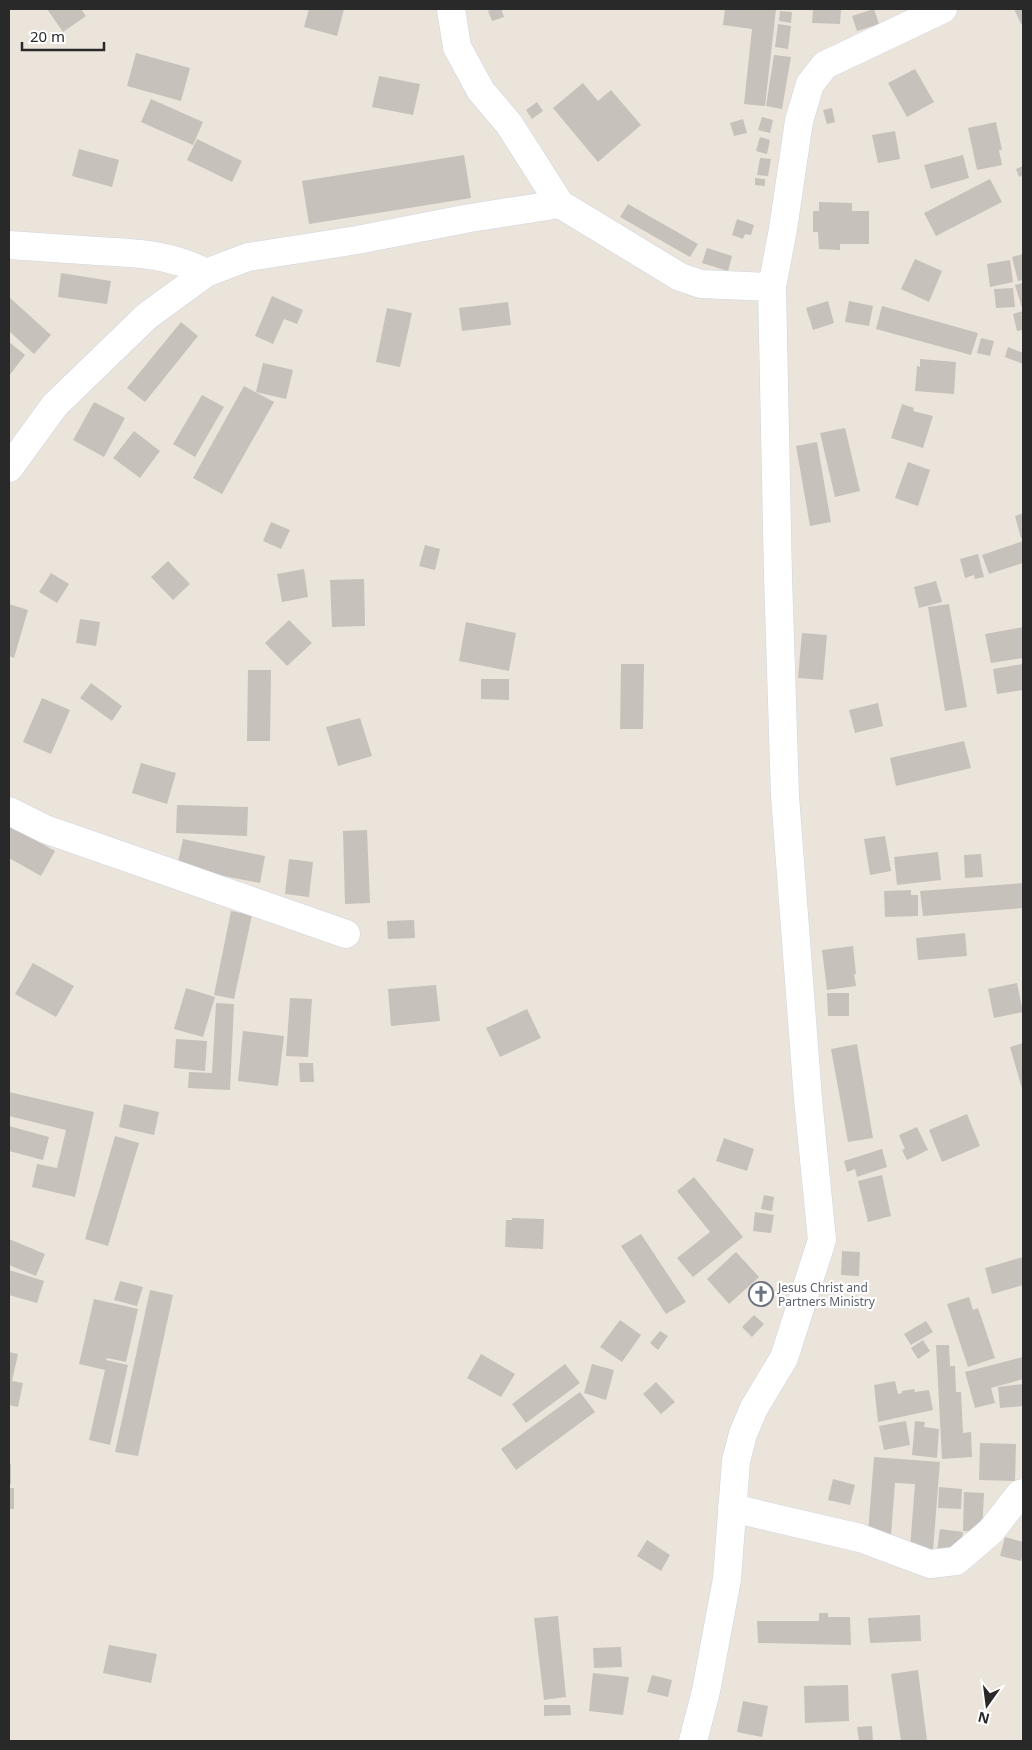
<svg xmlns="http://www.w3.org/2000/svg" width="1032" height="1750" viewBox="0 0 1032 1750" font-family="'Noto Sans',sans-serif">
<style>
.building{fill:#c6c1ba}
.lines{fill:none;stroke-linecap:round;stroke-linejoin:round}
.minor-casing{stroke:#d0d4e2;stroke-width:29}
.minor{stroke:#fff;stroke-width:28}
.labels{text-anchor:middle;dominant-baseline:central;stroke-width:4.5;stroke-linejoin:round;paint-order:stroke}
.worship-label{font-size:12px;fill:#5b616d;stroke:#fff;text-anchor:start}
</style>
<rect width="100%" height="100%" fill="#ebe4db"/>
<path class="building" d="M47,9H81L86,16L63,32Z
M309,9H344L337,36L304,27Z
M495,9H501L504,17L492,21L488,11Z
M725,9H776L765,106L744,104L752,29L723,25Z
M813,9H841L840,24L812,23Z
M874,9L879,24L857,31L852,16Z
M1014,9H1023V23L1021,24Z
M780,11L792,12L791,23L779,21Z
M778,24L791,26L788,49L775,47Z
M136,53L190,68L181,101L127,86Z
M774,55L791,57L782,109L766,106Z
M915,69L934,102L907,117L888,83Z
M379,76L420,84L413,115L372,107Z
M583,83L598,101L611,90L641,125L598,162L553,108Z
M151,99L203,122L193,145L141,122Z
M537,102L543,111L532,119L526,110Z
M832,108L835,122L827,124L823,110Z
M762,117L773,120L770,133L758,130Z
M743,119L747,133L734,136L730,123Z
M996,122L1002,150H999L1002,165L977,170L968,128Z
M895,131L900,159L878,163L872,135Z
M760,137L770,140L767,154L756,151Z
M197,139L242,161L232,182L187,160Z
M79,149L119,160L112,187L72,176Z
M464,155L471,198L309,224L302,181Z
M963,155L969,178L931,189L924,165Z
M760,158L771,159L768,176L757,175Z
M1023,166V175L1019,177L1016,169Z
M755,178L765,179V186L755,185Z
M990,179L1002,202L936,236L924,213Z
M819,202L852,203V211H869V244H840V250L819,249L818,232H813V211H819Z
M628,204L698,244L690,257L620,217Z
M737,219L754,225L751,235L745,234L743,239L732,235Z
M707,248L732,256L728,271L702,263Z
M1023,254V280L1018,281L1012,257Z
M915,259L942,271L929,302L901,289Z
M1010,260L1013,282L990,287L987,264Z
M61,273L111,281L107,304L58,297Z
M1023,283V311L1015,285Z
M1013,288L1015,307L996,308L994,289Z
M272,296L303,310L297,324L284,319L273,344L255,336Z
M9,297L51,335L34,354L9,331Z
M828,301L834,323L813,330L806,308Z
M849,301L873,306L869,326L845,322Z
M508,302L511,325L462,331L459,308Z
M882,306L978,333L971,355L876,329Z
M387,308L412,313L400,367L376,362Z
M1023,311V330L1017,331L1013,314Z
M181,322L198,336L145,402L127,388Z
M981,338L994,341L990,356L977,353Z
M9,342L25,355L9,376Z
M1008,347L1023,353V364L1005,357Z
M920,359L956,362L954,394L915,391L917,366L920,367Z
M263,363L293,370L286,399L256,392Z
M244,386L274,402L222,494L193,478Z
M202,395L224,407L195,457L173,444Z
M94,402L125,418L104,457L73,440Z
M902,404L914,408L913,411L933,416L923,448L891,438Z
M845,428L860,491L835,497L820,433Z
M134,431L160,451L140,478L113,458Z
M817,442L831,522L810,526L796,446Z
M908,462L930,470L918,506L895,498Z
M1023,513V538H1021L1015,516Z
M271,522L290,530L281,549L263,541Z
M1023,541V563L989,574L982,555Z
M425,545L440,549L435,570L419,566Z
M978,554L984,577L975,579L974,575L965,578L960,559Z
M168,561L190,584L173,600L151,577Z
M304,569L308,597L282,602L277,574Z
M51,573L69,584L57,603L39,592Z
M364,579L365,626L332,627L330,580Z
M936,581L942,602L919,608L914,587Z
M9,604L28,610L14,658L9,656Z
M949,604L967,707L945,711L928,607Z
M80,619L100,622L96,646L76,643Z
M289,620L312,643L287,666L265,643Z
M466,622L516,633L509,671L459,661Z
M1023,627V658L991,663L985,634Z
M802,633L827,635L823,680L798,678Z
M621,664H644L643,729H620Z
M1023,664V690L997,694L993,669Z
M248,670H271L270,741H247Z
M481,679H509V700L481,699Z
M91,683L122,706L112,721L80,698Z
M42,698L70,710L51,754L23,742Z
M878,703L883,726L855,733L849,710Z
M360,718L372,756L338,766L326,727Z
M964,741L971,768L896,786L890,758Z
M141,763L176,773L167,804L132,793Z
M177,805L248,807L247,836L176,833Z
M9,825L55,851L41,876L9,858Z
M367,830L370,903L345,904L343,831Z
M885,836L891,871L870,875L864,839Z
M183,839L265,856L260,883L177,867Z
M938,852L941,880L897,885L894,857Z
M981,854L983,877L965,878L964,855Z
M289,859L313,862L309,897L285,894Z
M1023,883V908L923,916L920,891Z
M911,890V895H918V916L885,917L884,891Z
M231,911L252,915L234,999L214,995Z
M414,920L415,938L388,939L387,921Z
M965,933L967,956L918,960L916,938Z
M853,946L856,974H854L856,986L827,990L822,950Z
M33,963L74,986L56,1017L15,994Z
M1017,983L1023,1012L994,1018L988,989Z
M436,985L440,1021L391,1026L388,989Z
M186,988L215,997L203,1037L174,1029Z
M827,993H849V1016H828Z
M290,998L312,999L308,1057L286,1056Z
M216,1003L234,1004L230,1090L188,1088L189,1072L212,1073Z
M527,1009L541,1038L500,1057L486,1028Z
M243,1031L284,1036L278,1086L238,1081Z
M176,1039L207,1041L205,1071L174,1068Z
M1023,1043V1092L1010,1047Z
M857,1044L873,1138L848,1142L831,1049Z
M299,1063H313L314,1082H300Z
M9,1092L94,1112L75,1197L32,1187L37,1164L57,1168L66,1130L9,1116Z
M124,1104L159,1112L154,1135L119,1127Z
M967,1114L980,1146L942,1162L929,1130Z
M9,1126L49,1137L43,1160L9,1151Z
M917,1127L928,1150L907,1160L902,1150L905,1149L899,1135Z
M115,1136L139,1143L108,1246L85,1239Z
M724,1138L754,1149L747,1171L716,1161Z
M882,1149L887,1167L857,1177L855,1169L847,1172L844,1161Z
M882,1175L891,1216L868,1222L858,1181Z
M694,1177L743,1237L693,1277L677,1258L710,1232L677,1191Z
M764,1195L774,1197L772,1211L761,1209Z
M755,1212L774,1215L771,1233L753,1231Z
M512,1218L544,1219L543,1249L505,1247L506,1220H512Z
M641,1234L686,1302L666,1314L621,1246Z
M9,1239L45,1254L36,1276L9,1265Z
M842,1251L860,1252L859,1276L841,1275Z
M736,1252L759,1277L729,1304L707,1279Z
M1023,1257V1285L992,1294L985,1268Z
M9,1270L44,1281L37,1303L9,1295Z
M120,1281L143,1287L137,1306L114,1300Z
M150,1290L173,1295L138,1456L115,1452Z
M969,1297L973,1310L978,1308L995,1358L968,1367L947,1304Z
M94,1299L138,1309L126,1362L107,1358L106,1360L128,1365L110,1445L89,1440L105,1370L79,1364Z
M754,1315L764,1324L752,1337L742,1327Z
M620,1320L641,1335L622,1362L600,1347Z
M926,1321L933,1332L911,1345L904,1334Z
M660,1331L668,1336L658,1350L650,1343Z
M923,1340L930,1351L918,1359L911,1348Z
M936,1345H949L950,1366H955L956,1392H961L963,1433L971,1432L972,1457L942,1459Z
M9,1352L18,1354L12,1381L23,1383L18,1407L9,1405Z
M481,1354L515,1374L501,1397L467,1378Z
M1023,1357V1379L991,1388L995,1403L975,1408L965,1372Z
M565,1364L580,1383L526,1423L512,1404Z
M592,1364L614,1370L606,1400L584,1393Z
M895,1381L898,1394L902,1393V1391L914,1389L915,1392L929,1390L933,1410L878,1422L874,1385Z
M656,1382L675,1402L661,1414L643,1394Z
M1023,1384V1406L1000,1408L998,1387Z
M580,1392L595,1412L516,1470L501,1449Z
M906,1421L910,1445L884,1450L879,1426Z
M915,1421L925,1422L924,1427L939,1429L937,1458L912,1455Z
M980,1443L1016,1444L1015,1481L979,1480Z
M874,1457L940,1462L933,1550L910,1548L915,1484L895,1483L891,1535L868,1533Z
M9,1464H11V1484H9Z
M833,1479L855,1485L850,1505L828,1500Z
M939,1487L962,1489L961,1509L938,1508Z
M9,1488H14V1509H9Z
M964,1492L984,1493L982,1532L963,1531Z
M940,1529L963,1532L960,1554L937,1551Z
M1005,1537L1023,1542V1553L1021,1561L1000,1556Z
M647,1540L670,1555L661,1571L637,1556Z
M819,1613H828V1617H850L851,1645L758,1643L757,1621H819Z
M920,1615L921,1641L870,1643L868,1618Z
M558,1616L566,1697L544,1700L534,1618Z
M109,1645L157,1654L151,1683L103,1673Z
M621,1647L622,1667L594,1668L593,1648Z
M918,1670L927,1741H901L891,1674Z
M593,1673L629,1677L623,1715L589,1711Z
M652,1675L672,1680L668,1697L647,1692Z
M848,1685L849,1721L805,1723L804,1686Z
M743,1701L768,1706L762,1737L737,1732Z
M544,1705H570L571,1715L544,1716Z
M872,1726L873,1741H859L857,1727Z"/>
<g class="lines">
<defs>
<path id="minor" d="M451,9L457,47L481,91L509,124L560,204L680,277L701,284L772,287L783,229L799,121L810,84L825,65L943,9
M9,245C38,247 68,249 97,251C136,253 171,254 206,273
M9,468L55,405L147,316L206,273L248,257L357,240L470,218L560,204
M9,811L45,829L346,934
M732,1508L860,1538L930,1564L956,1561L991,1531L1020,1494L1023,1493
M693,1741L706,1691L727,1579L736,1461L743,1434L754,1408L784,1358L822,1240L808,1099L785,796L778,576L772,287"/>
</defs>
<use href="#minor" class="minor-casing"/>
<use href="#minor" class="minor"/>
</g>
<defs>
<symbol id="church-ring" viewBox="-11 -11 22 22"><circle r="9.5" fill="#fff" stroke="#6b7280" stroke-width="1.5"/><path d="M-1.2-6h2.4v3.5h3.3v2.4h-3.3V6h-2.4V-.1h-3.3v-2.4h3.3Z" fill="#6b7280"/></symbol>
</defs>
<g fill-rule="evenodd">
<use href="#church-ring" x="747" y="1280" width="28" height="28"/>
</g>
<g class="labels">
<g class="worship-label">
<text x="778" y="1287">Jesus Christ and<tspan x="778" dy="14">Partners Ministry</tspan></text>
</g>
</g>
<rect width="1032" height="1750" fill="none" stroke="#292929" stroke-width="20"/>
<g transform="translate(987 1705) rotate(194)" stroke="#ffffff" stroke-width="4" paint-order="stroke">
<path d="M0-4L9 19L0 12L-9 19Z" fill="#292929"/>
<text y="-8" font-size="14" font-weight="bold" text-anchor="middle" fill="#292929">N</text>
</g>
<path d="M22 42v8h82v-8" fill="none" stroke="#292929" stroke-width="2.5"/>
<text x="30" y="42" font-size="15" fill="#292929" stroke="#ffffff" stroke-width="4" paint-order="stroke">20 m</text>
</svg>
